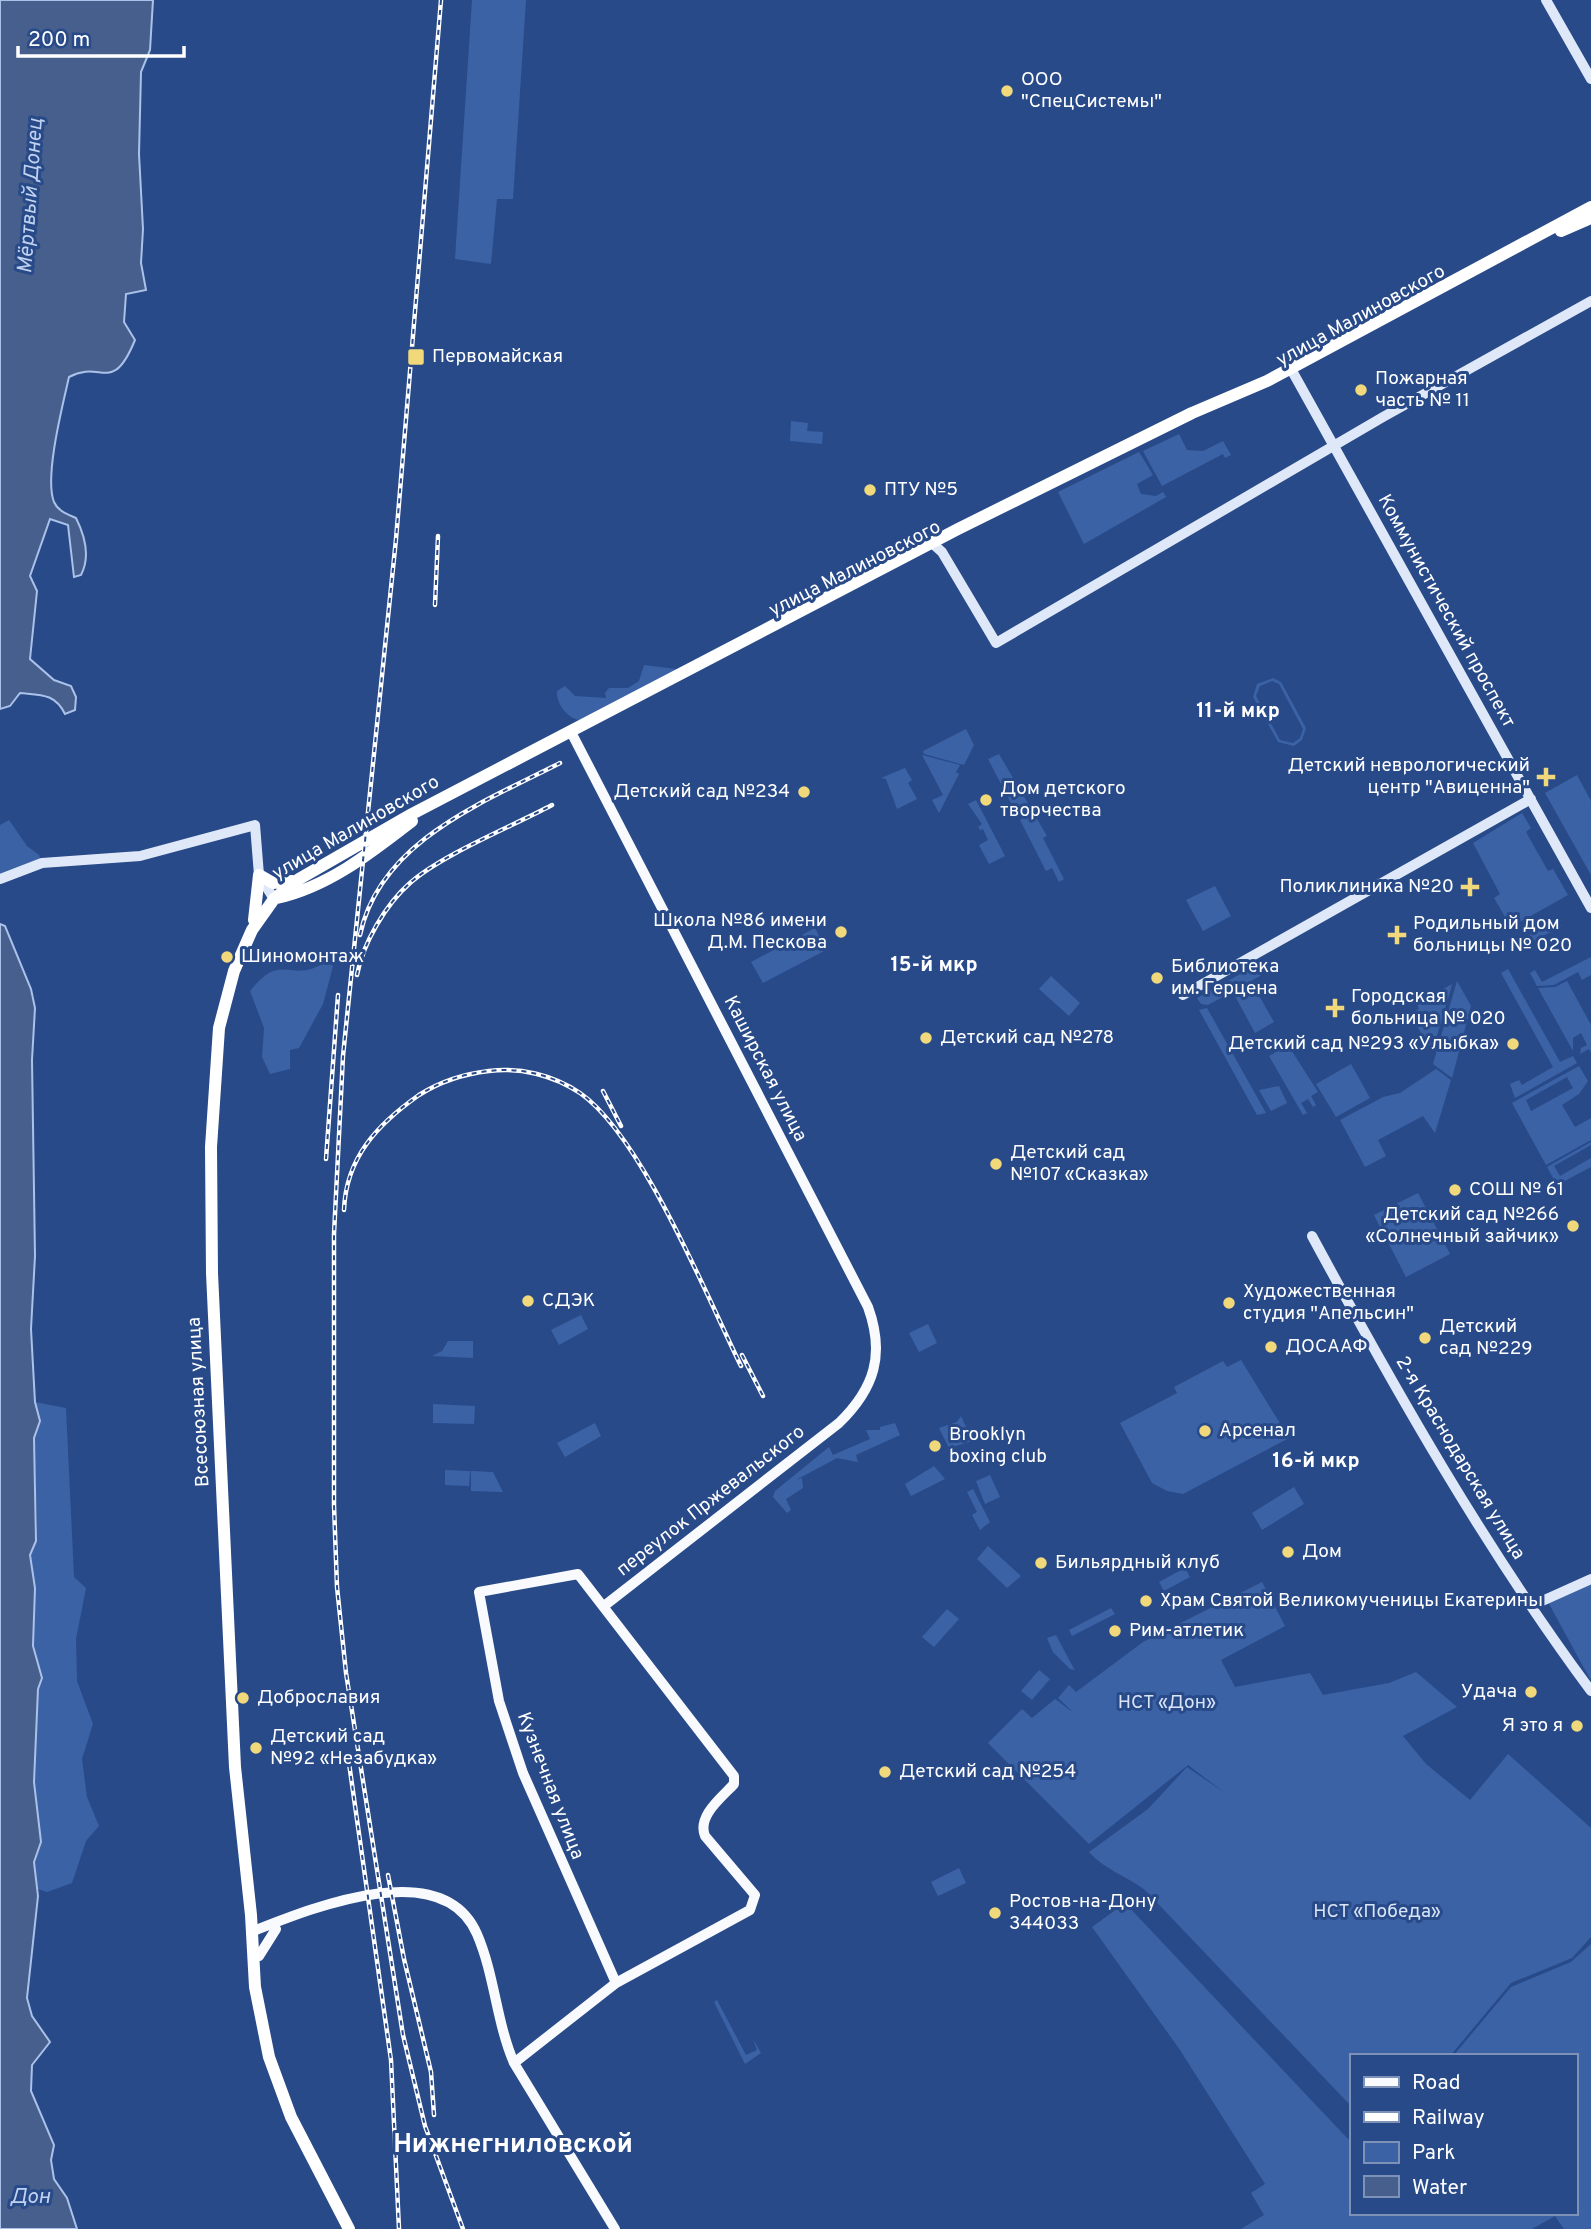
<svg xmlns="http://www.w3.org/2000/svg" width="1591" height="2229" viewBox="0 0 1591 2229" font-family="Overpass,sans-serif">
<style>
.green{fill:#3c62a6;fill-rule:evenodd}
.water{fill:#475f8d;stroke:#aac1e9;stroke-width:2}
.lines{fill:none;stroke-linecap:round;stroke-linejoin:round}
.secondary{stroke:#dfe8f8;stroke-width:10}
.primary{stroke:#f8fafe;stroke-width:10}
.highway{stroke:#fff;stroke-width:12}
.rail-casing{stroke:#fff;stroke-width:4.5}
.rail{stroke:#284a89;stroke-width:2;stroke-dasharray:5;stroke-linecap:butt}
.poi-dot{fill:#f1d97b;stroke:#284a89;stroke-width:2.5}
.labels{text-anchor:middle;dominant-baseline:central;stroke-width:6;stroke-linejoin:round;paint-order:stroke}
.poi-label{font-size:19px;fill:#fff;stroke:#284a89;text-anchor:start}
.street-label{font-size:19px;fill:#fff;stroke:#284a89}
.park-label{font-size:19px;fill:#d9e4f7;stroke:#284a89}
.water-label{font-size:21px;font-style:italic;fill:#c1d2f0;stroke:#284a89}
.neighbourhood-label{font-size:21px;font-weight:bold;fill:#fff;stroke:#284a89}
.district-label{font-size:26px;font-weight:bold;fill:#fff;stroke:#284a89}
</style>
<rect width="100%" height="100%" fill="#284a89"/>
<path class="green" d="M472,0H526L513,199H497L491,264L455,259Z
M791,421L808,423L807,431L823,432L822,444L790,441Z
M1179,434L1187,450L1203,451L1223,441L1231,455L1225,458L1223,454L1162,486L1143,451Z
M1139,452L1153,475L1137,484L1141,494L1156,496L1163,492L1166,497L1084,544L1058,492Z
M644,665L676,669L673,673L579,720C567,718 556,703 557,691L565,686L575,696L606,698L605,693L609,688H628L639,681Z
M1273,678L1281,682L1306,728L1302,740L1294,746L1278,742L1253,697L1257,684ZM1272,681L1279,684L1303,729L1300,738L1293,743L1280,740L1256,696L1260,686Z
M966,729L974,745L964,765L924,754L923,751Z
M999,754L1047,836L1043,838L1064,879L1059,882L1052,868L1046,871L1020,820L1024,817L1017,803L1012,805L988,759Z
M922,755L960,765L956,772L959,774L939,813L932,800L943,795Z
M905,768L912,780L908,783L917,799L897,809L886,779L881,778Z
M1577,775L1591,801V875L1545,793Z
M976,800L1005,856L989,864L979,845L988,840L983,829L980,830L978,827L982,824L968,804Z
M1522,813L1531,828L1526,832L1548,871L1553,869L1568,895L1511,927L1494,898L1500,894L1473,843Z
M9,820L27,846L39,855L42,863L0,879V825Z
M1215,886L1231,916L1203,931L1186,900Z
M1558,919L1562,926L1522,947L1519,941Z
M815,928L826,950L763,983L751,962Z
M1591,957V975L1582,980L1578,972L1554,985L1537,986L1530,973L1535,970L1542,982Z
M326,962L333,966L323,1004L299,1048L290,1050V1069L270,1074L262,1057L264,1028L250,991C283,950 289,985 326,962Z
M1262,962L1266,968L1260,976L1208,1005L1201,1004L1197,998Z
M1508,969L1560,1062L1573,1056L1577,1063L1515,1098L1510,1084L1519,1080L1522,1085L1553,1067L1501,973Z
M1051,976L1080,1003L1069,1016L1039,989Z
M1457,981L1471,1006L1452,1078L1433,1064Z
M1567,981L1591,1025V1053L1589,1049L1580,1054L1581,1048L1587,1045L1581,1033L1573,1038V1051L1538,988L1555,987Z
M1452,984L1450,992L1432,1052L1410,1014L1419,1009L1417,1004Z
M1253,985L1274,1022L1255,1033L1235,996Z
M1207,1008L1266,1113L1257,1115L1199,1010Z
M1288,1045L1318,1092L1311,1096L1316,1105L1313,1107L1308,1099L1301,1103L1307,1113L1303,1115L1269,1056Z
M1351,1064L1370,1098L1336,1117L1316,1084Z
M1579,1066L1588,1081L1579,1094L1562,1105L1575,1127L1591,1118V1140L1546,1165L1512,1103ZM1567,1077L1573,1088L1531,1111L1526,1100Z
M1436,1069L1451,1080L1435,1133L1423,1116L1378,1140L1386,1156L1365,1167L1340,1120L1383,1097L1400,1093Z
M1279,1086L1287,1103L1271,1111L1259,1090Z
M1591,1142V1145L1554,1166L1560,1176L1591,1158V1167L1557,1185L1547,1167Z
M1418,1193L1450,1254L1406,1277L1374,1215Z
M581,1315L588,1329L559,1345L551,1330Z
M928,1324L937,1343L919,1352L909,1333Z
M448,1341H473V1358L432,1356L442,1351Z
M1241,1360L1289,1438L1183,1494L1167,1491L1152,1483L1120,1423L1177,1393L1174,1387L1223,1361L1227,1367Z
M35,1402L66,1408L74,1577L86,1588L76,1639L77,1681L93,1724L82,1759L87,1797L99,1826L86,1841L72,1883L47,1892L38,1889L34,1862L41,1842L34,1782L38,1689L42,1677L33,1646L35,1588L30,1555L36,1541L37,1521L34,1438L40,1421Z
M433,1404L475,1406L474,1424L433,1423Z
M961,1416L967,1429L972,1427L976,1440L949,1448L939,1428L957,1422Z
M595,1423L601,1436L565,1457L557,1443Z
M895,1423L900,1435L856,1455L858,1462L837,1458L796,1480L802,1478L803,1488L786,1499L791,1510L787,1513L773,1497L775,1491L829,1447L833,1455L870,1439L866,1430H880V1427Z
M934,1466L945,1479L911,1496L905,1484Z
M445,1470L470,1471L469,1486L445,1485Z
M471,1471L493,1472L503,1492L471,1491Z
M990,1475L1000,1497L985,1504L976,1481Z
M1294,1487L1304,1504L1262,1530L1252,1513Z
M973,1489L990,1522L980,1530L972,1515L977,1512L967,1492Z
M988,1546L1021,1576L1007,1588L977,1559Z
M1185,1568L1190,1577L1164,1591L1159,1582Z
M1262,1582L1285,1626L1221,1660L1235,1687L1310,1673L1323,1695L1389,1683L1416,1672L1457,1707L1403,1736L1426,1764L1470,1800L1508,1754L1591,1828V1937L1572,1958L1511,1983L1450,2056H1351V2106L1145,1890C1126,1876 1104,1869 1089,1852L1148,1809L1187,1767L1225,1793L1188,1765L1089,1844L988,1743L1022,1709L1032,1718L1055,1699L1074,1713L1058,1698L1069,1685L1076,1692L1143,1642Z
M1591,1583V1679H1590L1548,1602Z
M1111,1608L1115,1614L1072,1636L1069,1630Z
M947,1609L959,1619L934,1647L922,1637Z
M1056,1635L1073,1667L1075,1670L1070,1669L1053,1652L1047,1638Z
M1039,1670L1050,1679L1032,1700L1021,1691Z
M959,1868L966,1883L938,1896L931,1882Z
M1125,1903L1348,2139L1351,2137V2213H1575V2056H1453L1511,1987L1571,1962L1591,1944V2229H1564L1555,2216L1532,2229H1241L1264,2215L1251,2193L1265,2184L1180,2050L1092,1927Z
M717,2000L746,2055L757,2050L753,2039L761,2053L745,2064L714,2002Z"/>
<path class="water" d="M0,0H153L150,50L141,72L139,154L143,229L141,263L146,290L126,294L124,322L135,340C112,396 102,359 69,377C63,404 44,477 54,502C58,511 67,514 76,518C85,536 91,556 81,575L74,577L68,525L50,519L30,576L37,591L30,659L54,680L71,686L76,697L75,710L65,714C55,693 40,695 20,693L10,706L0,709Z
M0,924L5,926L31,989L35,1008L32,1060L35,1256L31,1329L35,1402L40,1421L34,1438L36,1541L30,1555L35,1588L33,1646L42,1678L38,1689L34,1782L41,1842L34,1862L38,1896L27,1998L32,2016L50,2042L32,2065L31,2091L54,2145L51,2160L54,2179L67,2198L77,2229H0Z"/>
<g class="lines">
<path class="secondary" d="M1546,0L1591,79
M1291,369L1591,908
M932,543L942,552L996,643L1383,417L1591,301
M0,879L42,863L140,856L255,825L259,875L274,899
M1183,995L1531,799
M1312,1236C1397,1393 1485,1548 1591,1691
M1531,1606L1591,1579"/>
<path class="primary" d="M571,732L868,1307C885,1354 875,1388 839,1423L604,1606
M251,1932C307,1910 442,1853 477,1934C495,1976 496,2021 514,2063L615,2229
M259,1956L276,1929
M514,2063L616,1983L750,1910L755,1895L705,1836C697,1816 721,1798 734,1784V1776L578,1574L479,1592L499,1701L523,1773L616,1983"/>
<path class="highway" d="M1561,231L1591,218
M259,875L273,883L292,881
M277,898C328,887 372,852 412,821
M254,920L259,875
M349,2229L291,2117L269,2057L255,1987L251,1915L235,1767L212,1273L211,1147L219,1028L234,971L252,930L274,899L299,879L412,814L958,529L1192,413L1267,381L1591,207"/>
<defs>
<path id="rail" d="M441,0L396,539L343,1056L334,1234V1505L337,1587L346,1673L403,2035L425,2126L463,2229
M435,605L438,536
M360,935C380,841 484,802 560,763
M357,975C363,943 386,904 410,883C441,855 513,826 552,805
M603,1091L621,1126
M326,1159L338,995
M344,1210C346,1157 378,1124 419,1095C441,1081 463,1074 489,1071C520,1067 553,1075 580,1093C642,1136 706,1295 741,1366
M742,1355L763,1396
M348,1756L391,2060L399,2229
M388,1875L404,1959L431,2072L434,2115"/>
</defs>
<use href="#rail" class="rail-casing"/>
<use href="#rail" class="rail"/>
</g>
<g class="poi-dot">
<circle cx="1007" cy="91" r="7"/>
<rect x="407" y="348" width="18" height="18" rx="3.5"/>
<circle cx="1361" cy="390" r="7"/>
<circle cx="870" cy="490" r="7"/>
<path d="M1542.5 766.5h7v7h7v7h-7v7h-7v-7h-7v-7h7z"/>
<circle cx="804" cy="792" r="7"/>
<circle cx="986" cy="800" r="7"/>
<path d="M1466.5 876.5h7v7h7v7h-7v7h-7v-7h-7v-7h7z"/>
<circle cx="841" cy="932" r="7"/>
<path d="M1393.5 924.5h7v7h7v7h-7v7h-7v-7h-7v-7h7z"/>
<circle cx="227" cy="957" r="7"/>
<circle cx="1157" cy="978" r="7"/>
<path d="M1331.5 997.5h7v7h7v7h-7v7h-7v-7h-7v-7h7z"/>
<circle cx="926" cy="1038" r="7"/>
<circle cx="1513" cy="1044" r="7"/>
<circle cx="996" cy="1164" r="7"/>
<circle cx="1455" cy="1190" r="7"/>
<circle cx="1573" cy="1226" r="7"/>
<circle cx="528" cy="1301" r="7"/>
<circle cx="1229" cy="1303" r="7"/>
<circle cx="1425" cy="1338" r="7"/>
<circle cx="1271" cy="1347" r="7"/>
<circle cx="1205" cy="1431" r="7"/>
<circle cx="935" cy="1446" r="7"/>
<circle cx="1288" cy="1552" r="7"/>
<circle cx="1041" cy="1563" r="7"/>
<circle cx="1146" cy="1601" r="7"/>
<circle cx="1115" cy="1631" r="7"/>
<circle cx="1531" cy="1692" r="7"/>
<circle cx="243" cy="1698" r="7"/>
<circle cx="1577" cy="1726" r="7"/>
<circle cx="256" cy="1748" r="7"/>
<circle cx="885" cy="1772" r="7"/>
<circle cx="995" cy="1913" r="7"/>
</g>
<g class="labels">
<g class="poi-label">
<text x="1021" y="80">ООО<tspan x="1021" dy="22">"СпецСистемы"</tspan></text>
<text x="432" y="357">Первомайская</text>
<text x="1375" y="379">Пожарная<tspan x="1375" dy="22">часть № 11</tspan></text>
<text x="884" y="490">ПТУ №5</text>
<text x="1530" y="766" text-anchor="end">Детский неврологический<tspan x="1530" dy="22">центр "Авиценна"</tspan></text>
<text x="1000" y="789">Дом детского<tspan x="1000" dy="22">творчества</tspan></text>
<text x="790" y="792" text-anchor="end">Детский сад №234</text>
<text x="1454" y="887" text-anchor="end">Поликлиника №20</text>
<text x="827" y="921" text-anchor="end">Школа №86 имени<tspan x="827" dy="22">Д.М. Пескова</tspan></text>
<text x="1413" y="924">Родильный дом<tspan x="1413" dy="22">больницы № 020</tspan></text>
<text x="241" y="957">Шиномонтаж</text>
<text x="1171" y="967">Библиотека<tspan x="1171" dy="22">им. Герцена</tspan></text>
<text x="1351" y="997">Городская<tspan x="1351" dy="22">больница № 020</tspan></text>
<text x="940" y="1038">Детский сад №278</text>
<text x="1499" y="1044" text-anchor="end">Детский сад №293 «Улыбка»</text>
<text x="1010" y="1153">Детский сад<tspan x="1010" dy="22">№107 «Сказка»</tspan></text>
<text x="1469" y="1190">СОШ № 61</text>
<text x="1559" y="1215" text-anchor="end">Детский сад №266<tspan x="1559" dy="22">«Солнечный зайчик»</tspan></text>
<text x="1243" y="1292">Художественная<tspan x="1243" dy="22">студия "Апельсин"</tspan></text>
<text x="542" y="1301">СДЭК</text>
<text x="1439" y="1327">Детский<tspan x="1439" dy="22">сад №229</tspan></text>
<text x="1285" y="1347">ДОСААФ</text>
<text x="1219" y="1431">Арсенал</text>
<text x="949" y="1435">Brooklyn<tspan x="949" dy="22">boxing club</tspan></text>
<text x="1302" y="1552">Дом</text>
<text x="1055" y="1563">Бильярдный клуб</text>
<text x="1160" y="1601">Храм Святой Великомученицы Екатерины</text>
<text x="1129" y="1631">Рим-атлетик</text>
<text x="1517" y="1692" text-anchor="end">Удача</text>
<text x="257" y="1698">Доброславия</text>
<text x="1563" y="1726" text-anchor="end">Я это я</text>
<text x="270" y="1737">Детский сад<tspan x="270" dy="22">№92 «Незабудка»</tspan></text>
<text x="899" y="1772">Детский сад №254</text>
<text x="1009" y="1902">Ростов-на-Дону<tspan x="1009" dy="22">344033</tspan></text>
</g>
<g class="street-label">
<text transform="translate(1361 316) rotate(-29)">улица Малиновского</text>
<text transform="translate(855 569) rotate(-27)">улица Малиновского</text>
<text transform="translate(1446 611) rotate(61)">Коммунистический проспект</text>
<text transform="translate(356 828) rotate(-30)">улица Малиновского</text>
<text transform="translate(765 1069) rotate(63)">Каширская улица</text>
<text transform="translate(199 1402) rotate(-93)">Всесоюзная улица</text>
<text transform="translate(1460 1458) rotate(59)">2-я Краснодарская улица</text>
<text transform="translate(711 1501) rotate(-38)">переулок Пржевальского</text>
<text transform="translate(550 1786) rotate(69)">Кузнечная улица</text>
</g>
<g class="park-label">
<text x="1167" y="1703">НСТ «Дон»</text>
<text x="1377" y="1912">НСТ «Победа»</text>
</g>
<g class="water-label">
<text transform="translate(31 196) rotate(-86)">Мёртвый Донец</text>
<text x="30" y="2197">Дон</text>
</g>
<g class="neighbourhood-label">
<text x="1238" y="711">11-й мкр</text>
<text x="934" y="965">15-й мкр</text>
<text x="1316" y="1461">16-й мкр</text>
</g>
<g class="district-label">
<text x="513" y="2145">Нижнегниловской</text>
</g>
</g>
<rect x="1350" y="2054" width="228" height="161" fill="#284a89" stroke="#7e92b8" stroke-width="2"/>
<rect x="1364" y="2077" width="35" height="10" fill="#f8fafe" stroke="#7e92b8" stroke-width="2"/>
<text x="1412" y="2089" font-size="21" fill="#ffffff">Road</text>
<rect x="1364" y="2112" width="35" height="10" fill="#ffffff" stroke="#7e92b8" stroke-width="2"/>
<text x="1412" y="2124" font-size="21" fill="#ffffff">Railway</text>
<rect x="1364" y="2142" width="35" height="21" fill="#3c62a6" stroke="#7e92b8" stroke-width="2"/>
<text x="1412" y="2159" font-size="21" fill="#ffffff">Park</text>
<rect x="1364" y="2176" width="35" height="21" fill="#475f8d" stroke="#7e92b8" stroke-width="2"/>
<text x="1412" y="2194" font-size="21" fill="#ffffff">Water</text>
<path d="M18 46v10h166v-10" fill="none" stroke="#ffffff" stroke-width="3.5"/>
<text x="28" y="46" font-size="21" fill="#ffffff" stroke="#284a89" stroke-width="5" paint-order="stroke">200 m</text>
</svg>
